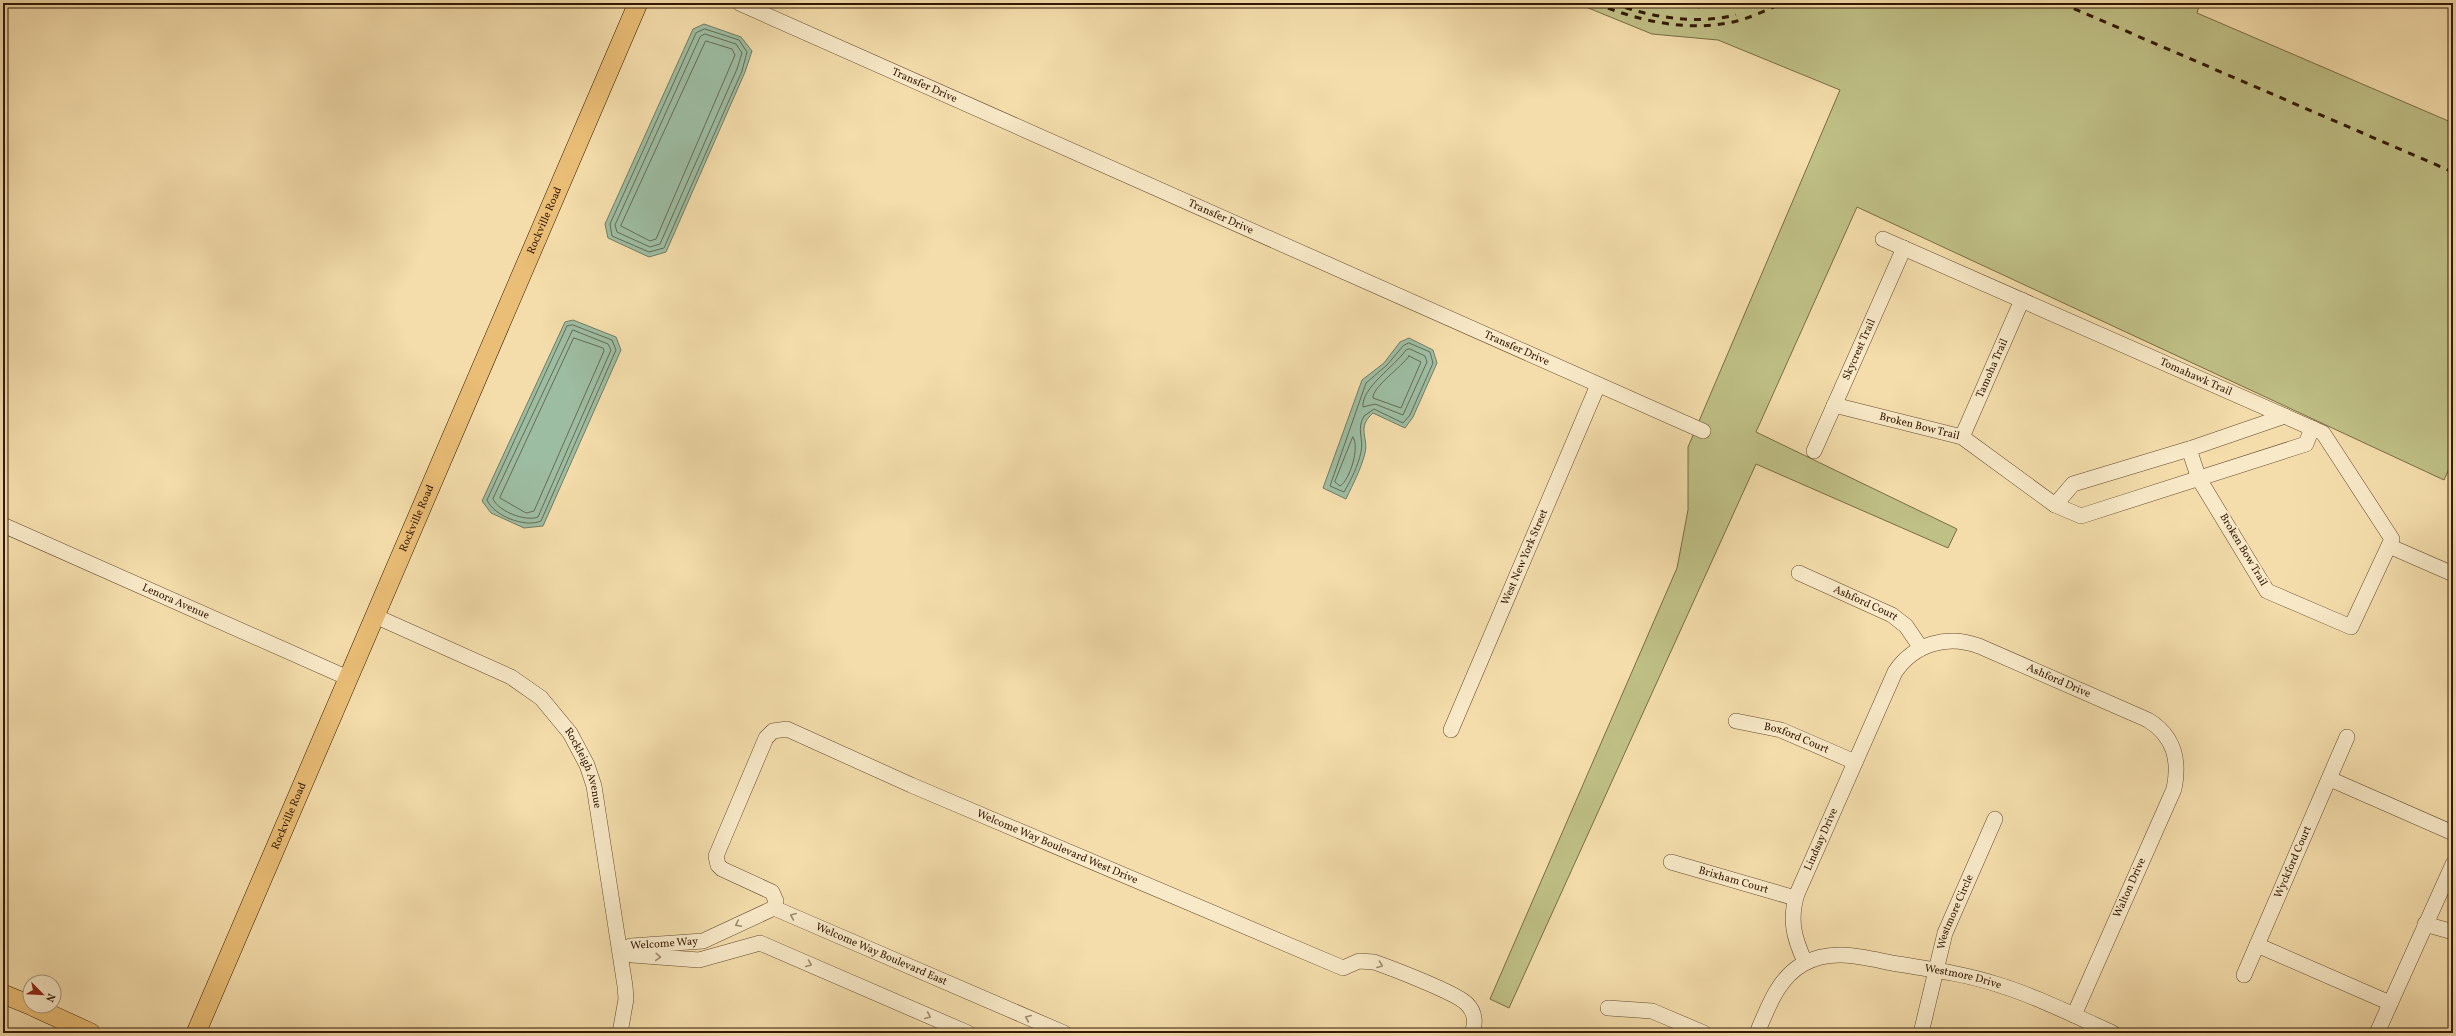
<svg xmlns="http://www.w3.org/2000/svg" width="2456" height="1036" viewBox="0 0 2456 1036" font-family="Vollkorn,serif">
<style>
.green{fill:#bfc086;stroke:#796c44}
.water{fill:#9dbda3;stroke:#737b63}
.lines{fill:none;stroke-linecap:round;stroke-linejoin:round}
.shore{stroke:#686a53;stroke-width:1}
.minor-casing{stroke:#63492d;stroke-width:16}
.major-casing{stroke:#331803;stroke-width:20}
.minor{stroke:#f8e9c8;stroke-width:15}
.major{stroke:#eabe76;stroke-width:19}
.rail{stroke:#331803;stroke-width:3;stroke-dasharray:7 7;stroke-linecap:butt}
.oneway{stroke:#9f8b6f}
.labels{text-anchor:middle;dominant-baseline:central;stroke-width:4;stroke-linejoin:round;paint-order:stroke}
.street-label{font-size:11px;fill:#331803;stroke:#f8e9c8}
</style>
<rect width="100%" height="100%" fill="#f4ddab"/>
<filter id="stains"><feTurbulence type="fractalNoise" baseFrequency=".005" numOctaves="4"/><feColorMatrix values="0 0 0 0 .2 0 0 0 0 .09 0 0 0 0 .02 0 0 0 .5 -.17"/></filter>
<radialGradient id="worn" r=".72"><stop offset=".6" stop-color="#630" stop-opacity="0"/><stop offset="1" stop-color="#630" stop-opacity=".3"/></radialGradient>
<path class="green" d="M1576,3H1666L1700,8L1703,3H2200L2197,13L2453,123V460L2444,480L1857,207L1756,432L1957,529L1948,548L1756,464L1509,1008L1490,999L1677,568L1688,510V447L1840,90L1718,40L1652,34Z"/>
<path class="water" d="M704,24L741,37L752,51L745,72L666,252L649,257L608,238L605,224L693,29Z
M573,320L616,337L621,350L543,526L524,528L491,513L482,501L565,322Z
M1409,338L1433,350L1437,363L1413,417L1405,428L1373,413C1356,428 1369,437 1365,453C1361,469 1353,484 1346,499L1323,488L1362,380L1384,363L1400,342Z"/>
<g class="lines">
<path class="shore" d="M705,29L739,40L747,52L742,71L664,248L649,252L612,236L610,224L696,33Z
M705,34L736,44L742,53L737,69L660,244L650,247L617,232L615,225L700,37Z
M706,41L732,49L735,55L656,239L650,241L621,226Z
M573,325L612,340L616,350L541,521C525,528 494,516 487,500L567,326Z
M573,330L608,344L611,350L538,517C525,522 498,511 493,499Z
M574,338L603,348L604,351L534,511L526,513L500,498Z
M1409,343L1430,352L1433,363L1410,415L1403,423L1374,409L1364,416C1356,429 1364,439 1361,452C1358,466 1351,480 1344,492L1330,486L1366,383L1387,365L1403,346Z
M1410,349L1425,356L1427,362L1403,415L1375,404L1363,407C1361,388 1395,366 1406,350Z
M1409,356L1421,362L1401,408L1373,398C1372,387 1402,367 1409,356Z
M1353,437C1360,447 1350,480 1340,486L1335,482Z"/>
<defs>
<g id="minor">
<path id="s1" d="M739,3L1703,431"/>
<path id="s2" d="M1883,239L2323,433L2392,539L2351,627L2267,591L2199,479L2189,449"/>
<path id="s3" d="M1834,405L1962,437L2055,505L2081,516L2306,444L2312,428"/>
<path id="s4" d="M1962,437L2022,300"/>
<path id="s5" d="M1814,451L1904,248"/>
<path d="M2055,505L2073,484L2189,449L2285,416"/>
<path id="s6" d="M3,525L348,678"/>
<path d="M2389,546L2453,574"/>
<path id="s7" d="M1799,573L1892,615L1906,626L1921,648"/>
<path id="s8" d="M375,616L511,677L541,698L570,733L587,765L594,786L625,986L626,999L620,1033"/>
<path id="s9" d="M1736,721L1781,730L1855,762"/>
<path id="s10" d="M1451,730L1598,385"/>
<path d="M2330,779L2453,833"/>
<path id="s11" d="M1671,862L1795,898"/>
<path id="s12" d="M774,908L776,901L772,892L722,869L718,865L716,856L766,738L773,731L787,729L911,785L1343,968L1359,961L1374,962C1391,968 1457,993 1467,1004C1475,1012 1476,1023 1472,1033"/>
<path id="s13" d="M774,908L1064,1033"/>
<path d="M2425,924L2453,932"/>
<path d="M2257,945L2390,1003"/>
<path id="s14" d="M621,950L631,946L703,941L774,908"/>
<path d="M620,951L632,955L699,960L760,943L968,1033"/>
<path id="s15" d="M1805,962C1794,938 1789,920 1797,894L1895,672C1914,644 1947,634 1979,646L2148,720C2174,736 2180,760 2174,789L2074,1015"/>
<path id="s16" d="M2244,975L2347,737"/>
<path d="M1608,1008L1652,1011L1704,1033"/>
<path id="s17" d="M1757,1033C1768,1008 1777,979 1803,964C1831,948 1862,957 1892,963C1927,969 1962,973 1996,984C2036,996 2075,1016 2113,1033"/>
<path id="s18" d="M1921,1033L1945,933L1995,819"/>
<path d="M2377,1033L2453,864"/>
</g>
<g id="major">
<path d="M3,994L30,1005"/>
<path d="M32,1006L91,1033"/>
<path id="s19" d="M196,1033L638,3"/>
</g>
</defs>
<use href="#minor" class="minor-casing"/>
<use href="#major" class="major-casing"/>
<use href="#minor" class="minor"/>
<use href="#major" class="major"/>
<path class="rail" d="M1595,3C1638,21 1690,33 1737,21C1753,17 1768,9 1783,3
M1612,3C1649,17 1696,25 1736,15
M2061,3L2453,172"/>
</g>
<defs><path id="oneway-chevron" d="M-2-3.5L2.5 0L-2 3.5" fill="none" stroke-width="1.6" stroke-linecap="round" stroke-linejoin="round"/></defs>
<g class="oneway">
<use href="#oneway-chevron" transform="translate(793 916) rotate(-157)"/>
<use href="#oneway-chevron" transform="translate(738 924) rotate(154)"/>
<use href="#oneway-chevron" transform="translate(658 957) rotate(4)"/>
<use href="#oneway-chevron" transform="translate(809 964) rotate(23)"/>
<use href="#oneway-chevron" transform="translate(1380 965) rotate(21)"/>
<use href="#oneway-chevron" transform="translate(928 1016) rotate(23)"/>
<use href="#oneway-chevron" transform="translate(1028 1018) rotate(-157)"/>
</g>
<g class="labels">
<g class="street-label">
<text stroke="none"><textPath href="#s1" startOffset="203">Transfer Drive</textPath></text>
<text stroke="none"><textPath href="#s1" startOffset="527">Transfer Drive</textPath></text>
<text stroke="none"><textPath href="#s19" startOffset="884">Rockville Road</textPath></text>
<text stroke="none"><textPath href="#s1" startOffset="851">Transfer Drive</textPath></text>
<text stroke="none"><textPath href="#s5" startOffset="111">Skycrest Trail</textPath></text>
<text stroke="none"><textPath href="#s4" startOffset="75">Tamoha Trail</textPath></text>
<text stroke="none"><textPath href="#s2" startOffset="342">Tomahawk Trail</textPath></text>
<text stroke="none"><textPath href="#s3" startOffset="88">Broken Bow Trail</textPath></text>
<text stroke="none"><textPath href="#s19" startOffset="560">Rockville Road</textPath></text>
<text transform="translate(2243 550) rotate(59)">Broken Bow Trail</text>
<text stroke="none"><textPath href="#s10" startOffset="188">West New York Street</textPath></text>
<text stroke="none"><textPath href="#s6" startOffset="189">Lenora Avenue</textPath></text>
<text stroke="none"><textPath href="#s7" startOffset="73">Ashford Court</textPath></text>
<text stroke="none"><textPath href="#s15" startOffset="495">Ashford Drive</textPath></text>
<text stroke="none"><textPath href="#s9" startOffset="63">Boxford Court</textPath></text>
<text stroke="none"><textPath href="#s8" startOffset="269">Rockleigh Avenue</textPath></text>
<text stroke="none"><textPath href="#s19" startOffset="236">Rockville Road</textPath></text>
<text stroke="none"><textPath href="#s15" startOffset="130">Lindsay Drive</textPath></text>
<text stroke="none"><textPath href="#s12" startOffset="534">Welcome Way Boulevard West Drive</textPath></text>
<text stroke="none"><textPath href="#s16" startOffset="123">Wyckford Court</textPath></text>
<text stroke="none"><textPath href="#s11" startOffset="65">Brixham Court</textPath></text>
<text transform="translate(2130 888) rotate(-66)">Walton Drive</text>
<text stroke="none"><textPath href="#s18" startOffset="126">Westmore Circle</textPath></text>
<text stroke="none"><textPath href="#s14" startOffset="44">Welcome Way</textPath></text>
<text stroke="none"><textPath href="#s13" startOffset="117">Welcome Way Boulevard East</textPath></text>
<text stroke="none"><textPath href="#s17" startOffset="248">Westmore Drive</textPath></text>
</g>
</g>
<rect width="2456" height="1036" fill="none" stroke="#f4ddab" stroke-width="16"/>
<rect x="4" y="4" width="2448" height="1028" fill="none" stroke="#331803" stroke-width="2"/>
<rect x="8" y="8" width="2440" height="1020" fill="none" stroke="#331803"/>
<g transform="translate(42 994) rotate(114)"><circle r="19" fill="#f8e9c8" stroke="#a99579"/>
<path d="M0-3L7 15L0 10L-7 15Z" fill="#8f2418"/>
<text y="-6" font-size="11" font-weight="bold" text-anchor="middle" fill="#331803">N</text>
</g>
<rect width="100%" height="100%" filter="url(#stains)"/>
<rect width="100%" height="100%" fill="url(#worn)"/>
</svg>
